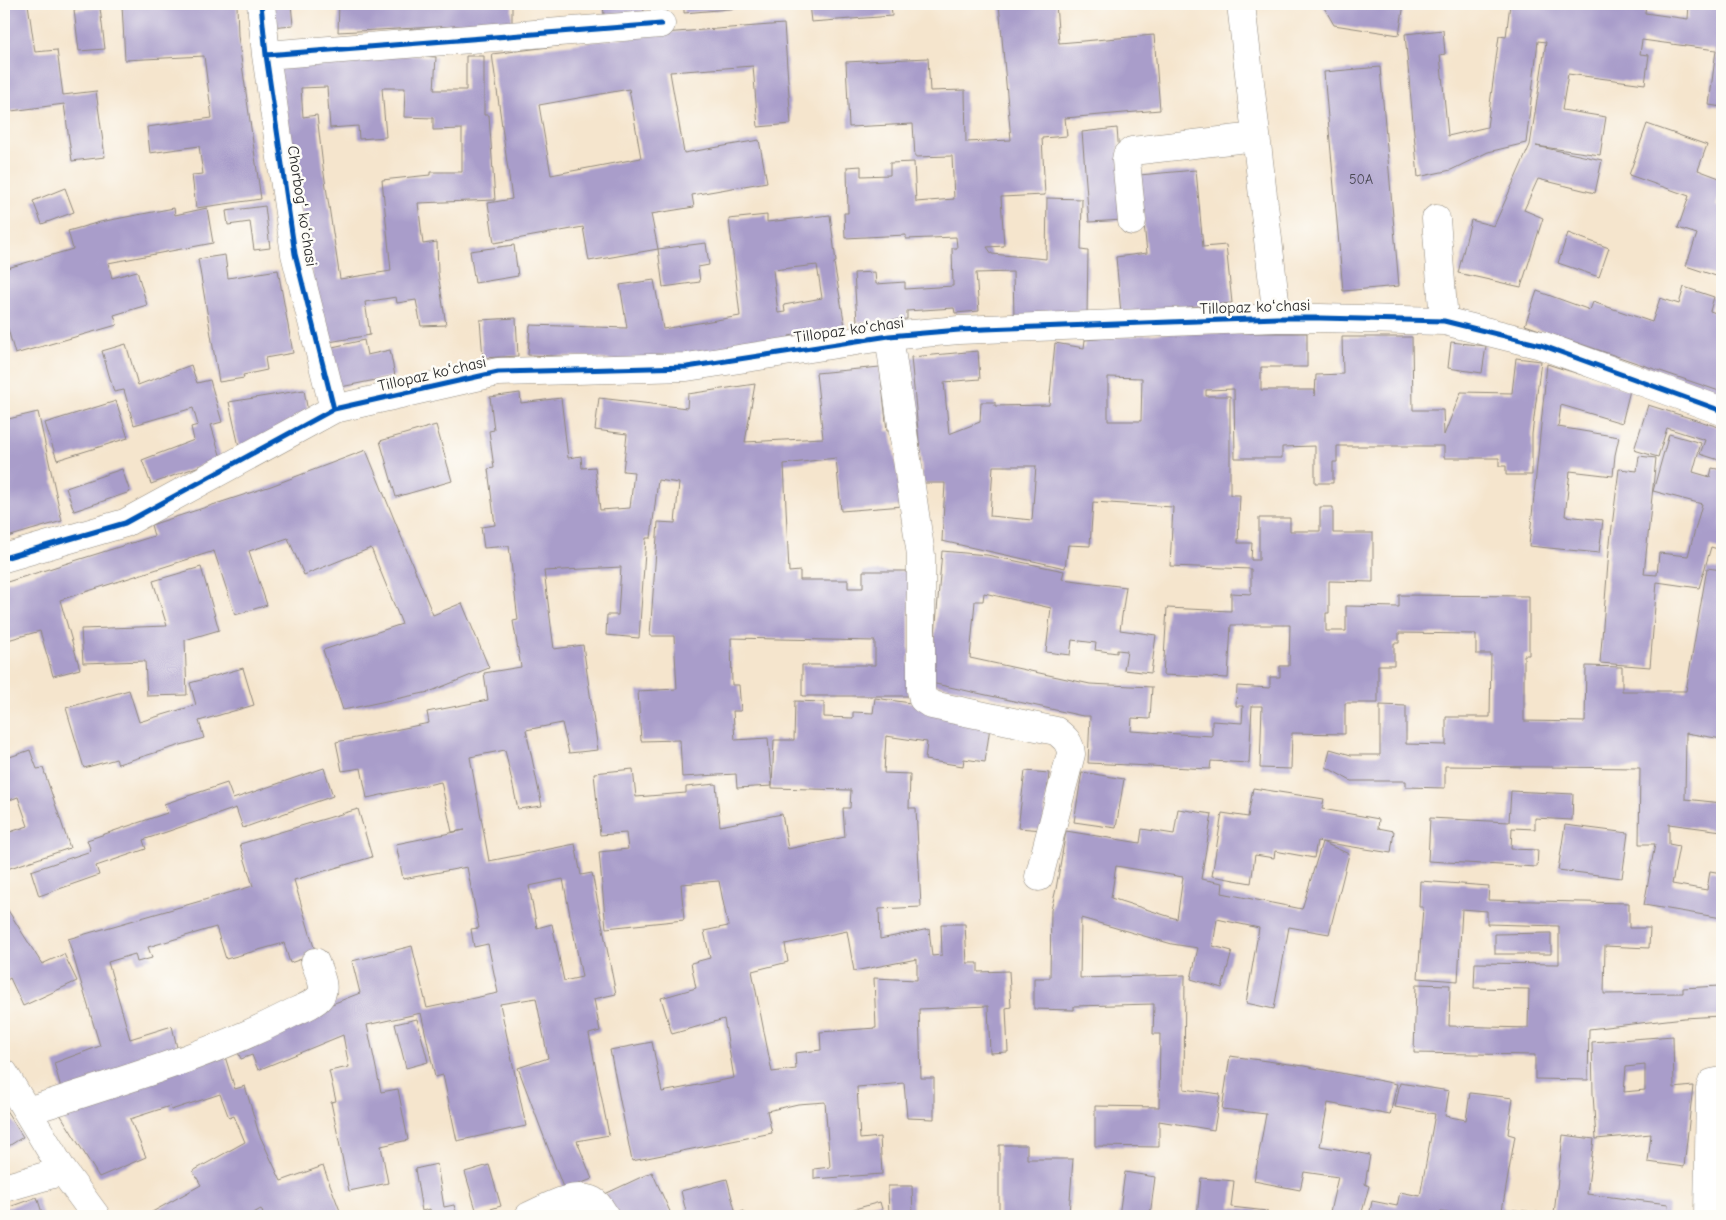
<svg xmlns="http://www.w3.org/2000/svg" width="1726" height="1220" viewBox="0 0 1726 1220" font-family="'Comic Neue',sans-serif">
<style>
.building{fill:#a99dca;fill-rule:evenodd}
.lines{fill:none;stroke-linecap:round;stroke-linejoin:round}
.minor-casing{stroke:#90887c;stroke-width:29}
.minor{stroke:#fff;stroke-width:28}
.cycleway-casing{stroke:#fdfcf7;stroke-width:8}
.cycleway{stroke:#0057b8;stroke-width:5}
.labels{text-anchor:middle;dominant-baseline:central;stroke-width:5;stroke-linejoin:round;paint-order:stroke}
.number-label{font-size:14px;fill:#4a4853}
.street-label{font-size:16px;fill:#2b2b2b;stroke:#fdfcf7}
</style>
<rect width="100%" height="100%" fill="#fdfcf7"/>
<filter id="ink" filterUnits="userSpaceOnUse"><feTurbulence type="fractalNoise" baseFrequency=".02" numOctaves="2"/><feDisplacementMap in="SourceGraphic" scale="10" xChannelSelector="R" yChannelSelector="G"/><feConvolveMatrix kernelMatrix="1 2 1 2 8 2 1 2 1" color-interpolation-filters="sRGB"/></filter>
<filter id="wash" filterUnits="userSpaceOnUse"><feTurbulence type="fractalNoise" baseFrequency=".0096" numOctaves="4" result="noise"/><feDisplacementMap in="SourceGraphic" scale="20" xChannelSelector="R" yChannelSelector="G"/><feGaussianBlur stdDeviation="1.12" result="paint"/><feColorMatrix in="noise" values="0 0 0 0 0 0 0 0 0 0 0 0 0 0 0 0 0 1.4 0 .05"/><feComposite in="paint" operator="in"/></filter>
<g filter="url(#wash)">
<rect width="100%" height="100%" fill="#f5e5cd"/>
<g id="blocks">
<path class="building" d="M4,4H28L35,52L57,50L63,95L96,91L105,157L72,161L64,104L4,112Z
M142,4H237L238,36L261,199L196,208L192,175L203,174L199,146L150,153L147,127L212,118L204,56L125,60L122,5Z
M269,4H291L293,25L270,27Z
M339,4H512V26H457L338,32Z
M603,4H643L644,12L604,15Z
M684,4H751V7L684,13Z
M809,4H891L892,16L811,22Z
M999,4H1056L1059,43L1154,35L1160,110L1065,118L1067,136L1042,138L1045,195L1001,197L1004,246L987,247L992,254L1046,259L1047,198L1082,199L1081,250L1088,251L1087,315L1014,319L1013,272L976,273L979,311L955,313L954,308L907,311V319L857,322L854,273L875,272L876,284L905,282V289L953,286L952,248H957L956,237L906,239V235L845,238L844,213H848L847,167L861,166V176L890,175V163L914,162L916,202L954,199L952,156L915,157L913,124L849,127L846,62L928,58L930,91L965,90L966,142L1011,140Z
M1322,4H1404L1399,35L1334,25Z
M1510,4H1646L1645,13L1688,19L1689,4H1722V107L1709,105L1716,50L1642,40L1640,54L1649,55L1645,84L1568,74L1562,110L1606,117L1600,155L1536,146L1602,160L1595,193L1538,179L1524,210L1543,218L1521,287L1458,273L1471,220L1494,226L1530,145L1546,42L1538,41L1526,143L1488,152L1451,170L1418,177L1405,34L1443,30L1445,54L1440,55L1448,136L1483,128L1487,127L1499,36L1506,37Z
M100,8L105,49L79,51L74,10Z
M784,24L791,124L758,127L753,66L670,72L684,153L759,140L767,182L692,195L694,207L651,214L658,249L589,261L583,227L494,243L488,203L512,199L492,54L663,33ZM629,89L641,158L551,175L539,105Z
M407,55L436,57L434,90H466V56H484V115H489L495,200L418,203L423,244L437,242L438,273L446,325L421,326L416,300L397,303L396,297L365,302L370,335L323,343L277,60ZM327,87L330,128L358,126L359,139L386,137L382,88H405L404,117L433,118V130L462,129V172H430V175L382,180L391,271L340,279L323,167L317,115L303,117L301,88Z
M1380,67L1399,286L1343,291L1324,72Z
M1647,124L1707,145L1698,170L1722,179V188L1716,206L1722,208V278L1686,266L1697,234L1678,228L1689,196L1629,175Z
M1117,128L1124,220L1089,222L1082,132Z
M1196,170L1203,247L1226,245L1232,303L1121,314L1116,257L1147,253L1139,175Z
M65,188L74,212L42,224L33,201Z
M265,206L270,248L254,250L250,222L228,225L226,211Z
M174,208L175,215L207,208L213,243L108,263L112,278L137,271L147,305L114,315L117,325L15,354L4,315V269L73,249L68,231L100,222Z
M767,215V222L830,215L836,262L834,263L845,326L789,336L790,340L633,363L583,357L528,355L530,325L627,328L620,285L654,280L663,329L740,316L729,219ZM817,265L822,298L784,305L785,312L778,313L773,270Z
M1568,233L1609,248L1599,277L1558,263Z
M706,243L709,265L698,267L700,282L663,287L658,249Z
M514,245L518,276L475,283L470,251Z
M225,255L228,278L278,270L293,353L265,358L267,370L243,375L244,378L219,382L198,259Z
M1684,287L1714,297L1710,311L1722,315V392L1525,325L1537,291L1590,310L1593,302L1652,322L1660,298L1679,304Z
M516,318L518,356L483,358L480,320Z
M1166,333H1307V367H1261V390H1315V396L1316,375L1343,374L1342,337H1412L1413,410H1443L1444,435L1461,392L1512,393L1516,358L1541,361L1532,434V475H1506V466H1499V458H1444V446H1337V462H1333V483H1315V446L1282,447V458H1235L1234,389L1206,390V396H1230V495H1240L1238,543H1252L1251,560H1259V518H1290V531H1320V507H1333V533H1373V582L1329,581V613H1326V631H1346V606L1399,607V595L1529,596V655H1524V721L1585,722L1586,666L1622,667V691H1686L1707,568L1722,570V739L1686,733L1685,799L1722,803V831L1669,824V844L1679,846L1672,884L1707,890L1710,871L1722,873V918L1644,905L1655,844H1639L1640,768L1445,766V788L1406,787V781H1351L1326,767L1330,749L1351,755H1380V705L1406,706V744L1446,745V717H1490L1491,654H1476V634L1399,633V643H1394V665H1378V703H1345V734L1292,733L1291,769L1260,768L1262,706H1252L1249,763L1211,761L1210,769L1088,763L1090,716H1083L931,683L942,551L987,555L1064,571L1062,579L1126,587L1120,630L1156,635L1151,673L1124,670L1127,651L1117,650V653L1095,650L1096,643L1072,640L1070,655L1046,652L1051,608L984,593L983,601H975L970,658L1090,684L1152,687L1150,719L1132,718L1131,731L1212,736V721L1242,723L1243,706H1236L1237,686L1270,688V677H1280V666H1289L1290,625H1231L1228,678L1163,675L1167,608L1231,611V593L1251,594V569L1170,566L1173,507L1093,502L1090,546L1068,545L1065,568L942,541L945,483H923L911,357L978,351L980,379L944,382L949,434L980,422L981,402H995V406L1049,405L1055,343L1084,348L1085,340ZM1108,377L1142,378L1141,421H1108ZM993,466H1036L1032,520L990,516Z
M364,340L367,355L390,350L395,376L336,388L328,348Z
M1451,342L1486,346L1482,373L1448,368Z
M126,344L138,385L191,365L197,383L210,380L222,422L211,425L221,458L151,484L142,460L194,440L191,427L198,425L193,408L134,425L124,390L114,392L102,351Z
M1547,364L1630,390L1622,423L1561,405L1558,427L1619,437L1615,455L1613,476L1570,471L1565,516L1603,520L1599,553L1529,546Z
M880,367L887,431H891L903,506L841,511L836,458L784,464L789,572L800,571V580H848V588H863V571H909V696H802V665H875V641L731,638L732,685H739L741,711H733L735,740L768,738L772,786L774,740H794L795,701L824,702V717L853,718V712L873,713L875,698L932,706L991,720L985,762L964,759L963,766L925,760L927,742L886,736L884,773L910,774L909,808H916L921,907L879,909L880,939L929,929L932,956L942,955L941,924H965L967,963H978V972L1009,971L1011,1007L1006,1008L1008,1052L990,1053L988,1006L919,1009L921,1078H934V1119L907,1118L904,1083L857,1087L860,1139L880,1137L882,1174L814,1179V1169L830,1167L825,1102L798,1104L767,1111L772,1133L632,1161L610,1050L652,1042L662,1092L734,1078L724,1019L672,1034L661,998L696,988L691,963L710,958L704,931L728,926L719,881L681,884L684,920L606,928L599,852L628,849L626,833L600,835L594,773L633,769L636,797L686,793V787L716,784L720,826L782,814L788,849L845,837L843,808H850L851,790L772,788V786L737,788L736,774L682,777L680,740L641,741L638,691L677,689L674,636H650L658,522L675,523L679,483L658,480L651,538H646L639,638L606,635L607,615H618L621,567L544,571L554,649L583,645L598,750L569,753L562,723L526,730L542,806L518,809L505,750L470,757L489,861L575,844L581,875L592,873L616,994L594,999L600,1031L589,1034L609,1135L577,1141L592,1179L564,1190L518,1068L548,1058L536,998L500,1004L526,1126L457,1141L443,1075L435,1077L421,1013L367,1025L381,1092L398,1089L408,1140L381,1146L388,1183L349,1191L331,1102L336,1101L329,1071L349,1067L343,1035L258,1070L252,1055L241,1059L235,1046L304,1015L360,993L352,961L412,946L427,1008L498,993L488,944L474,947L471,929L479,928L467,867L403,879L396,844L465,830L452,832L441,782L367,798L361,768L342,771L336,742L429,723L427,712L488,700L484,673L521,667L513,621L518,620L509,546L484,548L481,527L495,525L488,469L494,468L489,431L494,430L490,397L520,393L521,403L561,398L568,458L581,456L582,468L595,467L600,510L630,508L634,472L623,471L627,434L595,430L599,398L687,408L688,394L755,384L745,442L823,438L816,373ZM563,879L582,977L564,981L552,924L537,928L529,886ZM847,931L854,971L917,959V980L874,978L876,1028L820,1032L821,1050L795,1053L796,1069L772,1072L752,971L788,962L785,944Z
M304,390L308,412L240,451L229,402Z
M116,401L128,438L57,460L45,423Z
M1648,405L1722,428V461L1700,454L1705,440L1667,428L1658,457L1634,450Z
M38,412L62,521L4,538V420Z
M436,425L452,481L396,497L380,441Z
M1669,434L1701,443L1693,472L1710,477L1712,468L1722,470L1721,550L1711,547L1699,588L1657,582L1650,667L1600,663L1609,551L1619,469L1637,471L1639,456L1656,458L1644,574L1657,575L1659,553L1688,556L1702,504L1653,491Z
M366,450L433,615L462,603L489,668L429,692L343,710L323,650L402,624L371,548L304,575L288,538L249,551L267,605L235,615L214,551L60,600L80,669L53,676L40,631L4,641V583L154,536L151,525L271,486Z
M122,469L130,492L74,511L66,488Z
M201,567L219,630L185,640L187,695L147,696L145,661L83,663L81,629L167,626L153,581Z
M243,668L254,705L199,721L204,738L118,764L116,759L84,768L66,708L129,690L139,722L196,705L190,683Z
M30,750L37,769L43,768L70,848L4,870V834L28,826L18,797L4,802V759Z
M324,768L333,796L243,828L236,808L143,840L146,849L96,866L99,875L39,896L31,871L91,851L87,840L167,813L164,804L227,783L233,799Z
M1025,771L1049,773L1043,830L1018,828Z
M1082,772L1124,779L1116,828L1074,822Z
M1253,788L1324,799L1322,809L1379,819L1378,828L1394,831L1391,853L1322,842L1349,854L1329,934L1289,927L1274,1009L1246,1003L1259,928L1217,919L1213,946L1232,951L1222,988L1191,979L1198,948L1172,944L1081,918L1080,978L1185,975L1184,1089L1220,1094L1214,1130L1159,1121V1147L1095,1146V1106L1159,1107L1160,1034H1153L1154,1004L1074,1006V1010L1034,1009V978H1050L1051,910L1056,889L1066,831L1140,843L1142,829L1174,834L1178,809L1212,814L1201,879L1223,883L1222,893L1302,909L1322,842L1317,841L1314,858L1275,851L1274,858L1255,855L1251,883L1212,876L1222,813L1248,817ZM1116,866L1183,877L1177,919L1111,898Z
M1511,791L1573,794L1572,820L1535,818V829L1512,828L1511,849L1538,850L1537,867L1428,861L1430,818L1509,822Z
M358,809L372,857L294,880L316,954L290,963L284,943L226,959L216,927L148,947L152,958L137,962L135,954L108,962L130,1039L172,1026L179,1056L63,1095L54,1063L100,1046L68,939L253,886L240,844Z
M1565,825L1628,833L1622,878L1558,870Z
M1420,881L1489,886L1488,900L1629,903V928H1650L1649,948L1605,946L1604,994L1683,993V988L1719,986L1720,1016L1684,1018L1589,1029L1588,1080L1535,1079V1055L1414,1053L1416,984L1450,985L1449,1026L1528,1028L1529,989L1474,988L1475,963L1559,964V926L1487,924V911L1462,909L1458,981L1418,978L1423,907H1419Z
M4,904L42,964L64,954L77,981L23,1006L10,978L4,982Z
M1551,933V954H1495V934Z
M417,1019L428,1062L406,1068L395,1024Z
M1673,1036L1674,1088L1693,1086L1684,1167L1648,1162L1651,1134L1596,1139L1593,1094L1592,1042ZM1645,1065V1090L1624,1092L1626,1067Z
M223,1050L235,1089L245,1086L259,1134L281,1181L323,1166L342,1216H264L261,1209L248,1216H145L201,1185L193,1171L245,1142L234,1116L229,1118L220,1094L171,1110L170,1106L130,1119L146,1157L99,1177L57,1109Z
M1230,1056L1304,1066L1397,1084L1390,1115L1328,1103L1320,1146L1370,1155L1365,1184L1369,1186L1361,1216H1329L1338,1177L1304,1172L1300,1190L1254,1181L1266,1114L1222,1109Z
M1400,1083L1449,1091L1445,1116L1466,1120L1470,1093L1513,1098L1508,1134L1515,1136L1501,1216H1465L1441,1212L1440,1216H1369L1372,1201L1397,1206L1400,1192L1420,1196L1435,1114L1395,1107Z
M4,1107L23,1137L4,1149Z
M1563,1135L1594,1139L1587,1194L1668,1204L1667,1216H1504L1505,1209L1554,1214Z
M999,1145H1027V1159H1073L1069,1214L1078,1216H999Z
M437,1164L444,1207L454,1205L457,1216H431L430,1209L422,1211L415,1169Z
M489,1165L501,1206L477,1213L465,1172Z
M652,1172L672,1216H615L605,1194Z
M1125,1172L1155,1177L1150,1216H1119Z
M1201,1178L1234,1181L1231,1207L1267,1211V1216H1197Z
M727,1179L736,1214L744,1211L746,1216H687L681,1191Z
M888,1186H912L913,1216H889Z
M37,1197L43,1216H4V1209Z
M880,1202L884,1216H829Z"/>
</g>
</g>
<g filter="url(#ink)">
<use href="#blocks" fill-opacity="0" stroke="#90887c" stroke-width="1"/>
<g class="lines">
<defs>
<path id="minor" d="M261,4L266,55L295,254L334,409
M1241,4L1277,318
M266,55L661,24
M1436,219L1444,321
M1132,221L1126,160L1127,155L1132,151L1256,137
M889,336L921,555V690L923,699L932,705L1056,731C1065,738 1070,742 1071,754L1039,877
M4,558L125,523L334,409L498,372L687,367L889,336L959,330L1277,318H1320L1444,321L1541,345L1722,411
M4,1073L63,1171L96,1216
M28,1111C116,1082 207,1057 290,1014C298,1010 313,1005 319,998C328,988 318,972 315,962
M4,1188L63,1171
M529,1216C547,1208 573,1191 593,1201C599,1204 602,1211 605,1216
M1708,1216L1710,1089L1712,1083L1722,1081"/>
</defs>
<use href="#minor" class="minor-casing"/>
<use href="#minor" class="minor"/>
<defs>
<path id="cycleway" d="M261,4L266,55L295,254L334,409
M266,55L661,24
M4,558L125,523L334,409L498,372L687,367L889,336L959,330L1277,318H1320L1444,321L1541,345L1722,411"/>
</defs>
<use href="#cycleway" class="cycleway-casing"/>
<use href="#cycleway" class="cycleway"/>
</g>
</g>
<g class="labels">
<g class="number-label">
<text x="1361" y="179">50A</text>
</g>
<g class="street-label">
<text transform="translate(302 206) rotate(81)">Chorbogʻ koʻchasi</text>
<text transform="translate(1255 307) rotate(-2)">Tillopaz koʻchasi</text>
<text transform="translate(849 330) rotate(-8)">Tillopaz koʻchasi</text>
<text transform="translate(432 374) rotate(-13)">Tillopaz koʻchasi</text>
</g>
</g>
<rect width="1726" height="1220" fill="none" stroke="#fdfcf7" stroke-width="20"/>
</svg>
